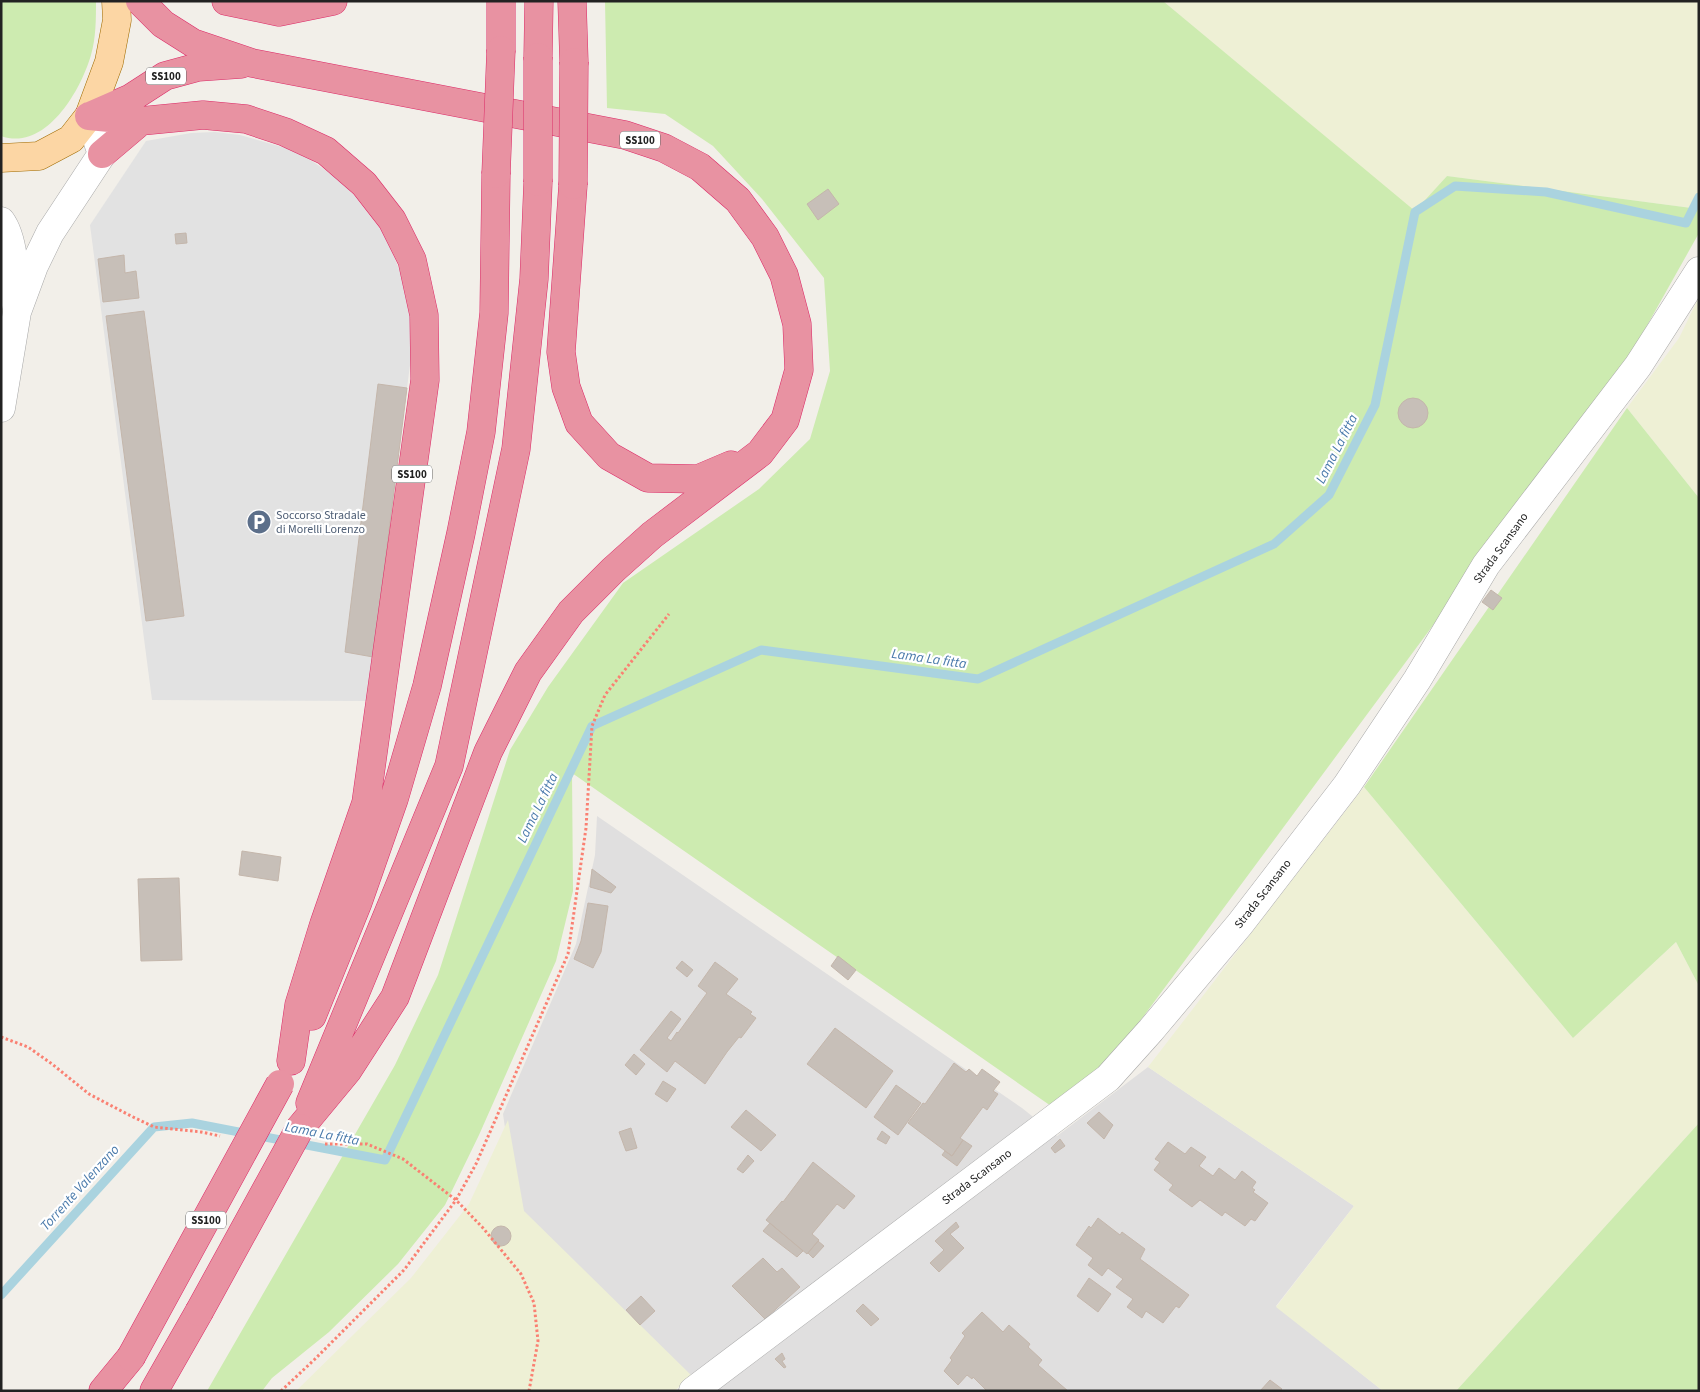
<svg xmlns="http://www.w3.org/2000/svg" width="1700" height="1392" viewBox="0 0 1700 1392" font-family="'Source Sans 3',sans-serif">
<style>
.residential{fill:#e0dfdf}
.farmland{fill:#eef0d5}
.grass{fill:#cdebb0}
.parking{fill:#e2e2e2}
.lines{fill:none;stroke-linecap:round;stroke-linejoin:round}
.stream{stroke:#aad3df;stroke-width:9}
.building{fill:#c7bfb8;stroke:#c4b6ab}
.minor-casing{stroke:#a9a9a9;stroke-width:29}
.major-casing{stroke:#a06b00;stroke-width:29}
.highway-casing{stroke:#dc2a67;stroke-width:29}
.path{stroke:#fa8072;stroke-width:3;stroke-dasharray:2.5 2.5;stroke-linecap:butt}
.minor{stroke:#fff;stroke-width:28}
.major{stroke:#fcd6a4;stroke-width:28}
.highway{stroke:#e892a2;stroke-width:28}
.highway-bridge-casing{stroke:#dc2a67;stroke-width:29;stroke-linecap:butt}
.highway-bridge{stroke:#e892a2;stroke-width:28}
.labels{text-anchor:middle;dominant-baseline:central;stroke-width:4.5;stroke-linejoin:round;paint-order:stroke}
.shield{fill:#fff;stroke:#646464;stroke-width:1}
.shield-label{font-size:11px;font-weight:bold;fill:#222}
.service-label{font-size:12px;fill:#4e5e75;stroke:#fff;text-anchor:start}
.street-label{font-size:12px;fill:#222;stroke:#fff}
.water-label{font-size:14px;font-style:italic;fill:#4a7aab;stroke:#fff}
</style>
<rect width="100%" height="100%" fill="#f2efe9"/>
<path class="residential" d="M597,816L1022,1108L1057,1136L1148,1067L1354,1206L1276,1306L1383,1391H690L517,1210L503,1114L576,944L595,855Z"/>
<path class="farmland" d="M1163,1H1699V209L1447,176L1415,212Z
M1699,297V498L1627,408L1679,338Z
M1364,787L1573,1038L1676,942L1699,986V1123L1456,1391H1383L1276,1307L1354,1206L1148,1067Z
M508,1120L524,1211L692,1376L674,1391H296L411,1278L469,1204Z"/>
<path class="grass" d="M1,1H96C96,19 96,38 91,55C81,90 46,152 1,136Z
M605,1H1163L1415,211L1447,176L1699,209V233L1622,370L1103,1071L1051,1106L572,773L573,891L556,961L479,1135L445,1205L398,1264L329,1332L272,1378L262,1391H207L395,1065L438,975L510,750L548,687L623,583L759,489L810,439L830,371L824,278L762,199L713,146L665,114L607,108Z
M1627,408L1699,498V986L1676,942L1573,1038L1364,787Z
M1699,1123V1391H1456Z"/>
<path class="parking" d="M215,132L240,135L289,149L312,161L334,176L353,194L382,231L393,254L403,279L409,304L412,333L411,357L367,701L152,700L90,225L146,141L191,133Z"/>
<g class="lines">
<path class="stream" d="M1,1295L154,1127L192,1123L385,1160L592,726L761,650L978,679L1274,544L1329,495L1375,405L1415,212L1455,186L1546,192L1686,223L1699,197"/>
</g>
<path class="building" d="M828,189L839,204L818,220L807,204Z
M186,233L187,243L176,244L175,234Z
M124,255L125,273L136,271L139,298L103,302L98,259Z
M144,311L184,616L146,621L106,316Z
M378,384L407,388L373,657L345,652Z
M1398 413a15 15 0 1 1 30 0a15 15 0 1 1-30 0Z
M1491,590L1502,598L1493,610L1482,602Z
M242,851L281,857L278,881L239,875Z
M592,869L616,887L611,893L590,887Z
M179,878L182,960L141,961L138,879Z
M588,903L608,906L601,952L593,968L574,959L581,941Z
M838,956L856,970L848,980L831,966Z
M682,961L693,970L687,977L676,968Z
M715,962L738,979L726,994L752,1012L750,1014L756,1018L741,1038L739,1037L727,1052L705,1084L675,1061L667,1072L640,1050L671,1011L681,1019L667,1038L671,1041L677,1032L678,1033L707,993L698,986Z
M835,1028L893,1071L866,1108L807,1064Z
M634,1054L645,1064L636,1075L625,1065Z
M954,1063L966,1072L969,1069L977,1076L982,1069L1000,1082L993,1091L998,1094L987,1110L983,1107L960,1138L963,1140L952,1156L908,1123L923,1103L925,1104Z
M663,1081L676,1089L667,1102L655,1094Z
M896,1085L921,1103L898,1135L874,1117Z
M746,1110L776,1135L761,1151L731,1127Z
M1099,1112L1113,1125L1104,1139L1087,1123Z
M631,1128L637,1148L626,1151L619,1132Z
M882,1131L890,1137L886,1144L877,1139Z
M1060,1139L1065,1146L1055,1153L1051,1148Z
M963,1140L972,1146L957,1166L942,1155L945,1151L952,1156Z
M1168,1142L1185,1154L1191,1147L1206,1157L1199,1166L1213,1176L1219,1168L1235,1180L1242,1171L1256,1182L1252,1188L1255,1190L1253,1192L1268,1203L1255,1221L1251,1219L1245,1226L1225,1212L1222,1216L1200,1200L1192,1207L1169,1190L1173,1185L1154,1170L1160,1162L1155,1159Z
M748,1155L754,1161L743,1173L737,1169Z
M813,1162L855,1196L844,1209L837,1204L812,1234L819,1240L807,1254L766,1220L782,1201L783,1202Z
M1098,1218L1120,1235L1122,1232L1145,1249L1140,1259L1189,1295L1179,1308L1176,1306L1163,1323L1146,1311L1142,1318L1127,1307L1133,1299L1116,1287L1123,1279L1108,1268L1102,1276L1088,1265L1093,1258L1076,1245L1089,1226L1091,1228Z
M956,1222L959,1227L950,1234L964,1248L939,1272L930,1263L944,1250L935,1241Z
M770,1223L803,1251L797,1257L763,1231Z
M491 1236a10 10 0 1 1 20 0a10 10 0 1 1-20 0Z
M818,1241L824,1246L813,1258L808,1253Z
M763,1258L777,1272L782,1268L800,1287L765,1319L732,1286Z
M1089,1278L1111,1294L1098,1312L1077,1296Z
M641,1296L655,1311L640,1325L626,1310Z
M863,1304L879,1319L871,1326L856,1311Z
M982,1312L1003,1332L1009,1325L1030,1344L1028,1347L1042,1360L1038,1365L1068,1391H987L973,1377L972,1379L967,1375L958,1385L944,1371L952,1360L950,1358L965,1336L962,1333Z
M782,1353L785,1359L782,1361L786,1367L784,1368L775,1359Z
M1270,1380L1282,1389L1280,1391H1260Z"/>
<g class="lines">
<defs>
<path id="minor" d="M1,221C15,240 15,281 16,305
M1,408L17,312L34,266L50,233L102,154L89,116
M693,1391L1108,1078L1151,1030L1240,924L1347,785L1417,680L1486,565L1638,366L1699,271"/>
<path id="major" d="M1,158L39,156L71,139L89,116L109,62L117,20L116,1"/>
<path id="highway" d="M140,1L163,24L193,43L252,63L625,135L664,148L700,167L738,200L765,237L784,275L797,324L799,370L785,420L760,453L652,535L613,570L571,612L528,672L488,752L395,997L348,1070L300,1128
M226,1L279,12L333,1
M572,1L574,62
M501,50V1
M538,57L539,1
M92,115L131,98L165,76L198,67L241,64
M89,116L141,121L203,115L246,119L285,132L326,151L364,184L392,220L412,260L424,315L425,380L366,803L324,924L299,1005L291,1061
M102,154L141,121
M573,185L561,352L566,387L579,423L609,456L648,478L698,479L731,465
M312,1016L358,902L394,799L427,686L461,533L481,432L494,313L496,174
M310,1103L449,766L516,449L534,279L538,182
M103,1391L131,1357
M154,1391L199,1312"/>
</defs>
<use href="#minor" class="minor-casing"/>
<use href="#major" class="major-casing"/>
<use href="#highway" class="highway-casing"/>
<path class="path" d="M1,1037L28,1047L52,1064L89,1094L131,1116L154,1127L201,1132L220,1136
M325,1144H367L403,1159L456,1200L483,1228L521,1274L534,1303L538,1341L529,1391
M281,1391L315,1359L404,1270L456,1200L476,1164L568,954L586,828L592,726L605,695L669,614"/>
<use href="#minor" class="minor"/>
<use href="#major" class="major"/>
<use href="#highway" class="highway"/>
<defs>
<path id="highway-bridge" d="M496,174L501,50
M538,182V57
M573,185L574,62
M199,1312L300,1128
M131,1357L280,1084"/>
</defs>
<use href="#highway-bridge" class="highway-bridge-casing"/>
<use href="#highway-bridge" class="highway-bridge"/>
</g>
<defs>
<symbol id="parking-disc" viewBox="-11 -11 22 22"><circle r="9.5" fill="#5c6f8a" stroke="#fff"/><path d="M-3.5-5.5H1a3.5 3.5 0 0 1 0 7H-1V5.5H-3.5ZM-1-3.4V-.6H.8a1.4 1.4 0 0 0 0-2.8Z" fill="#fff"/></symbol>
</defs>
<g fill-rule="evenodd">
<use href="#parking-disc" x="245" y="508" width="28" height="28"/>
</g>
<g class="labels">
<g class="shield">
<rect x="146" y="67.5" width="40" height="17" rx="4"/>
<rect x="620" y="131.5" width="40" height="17" rx="4"/>
<rect x="392" y="465.5" width="40" height="17" rx="4"/>
<rect x="186" y="1211.5" width="40" height="17" rx="4"/>
</g>
<g class="shield-label">
<text x="166" y="76">SS100</text>
<text x="640" y="140">SS100</text>
<text x="412" y="474">SS100</text>
<text x="206" y="1220">SS100</text>
</g>
<g class="service-label">
<text x="276" y="515">Soccorso Stradale<tspan x="276" dy="14">di Morelli Lorenzo</tspan></text>
</g>
<g class="street-label">
<text transform="translate(1501 548) rotate(-54)">Strada Scansano</text>
<text transform="translate(1263 894) rotate(-52)">Strada Scansano</text>
<text transform="translate(977 1177) rotate(-37)">Strada Scansano</text>
</g>
<g class="water-label">
<text transform="translate(1337 449) rotate(-63)">Lama La fitta</text>
<text transform="translate(929 659) rotate(8)">Lama La fitta</text>
<text transform="translate(538 808) rotate(-64)">Lama La fitta</text>
<text transform="translate(322 1134) rotate(11)">Lama La fitta</text>
<text transform="translate(80 1188) rotate(-48)">Torrente Valenzano</text>
</g>
</g>
<rect width="1700" height="1392" fill="none" stroke="#222222" stroke-width="5"/>
</svg>
